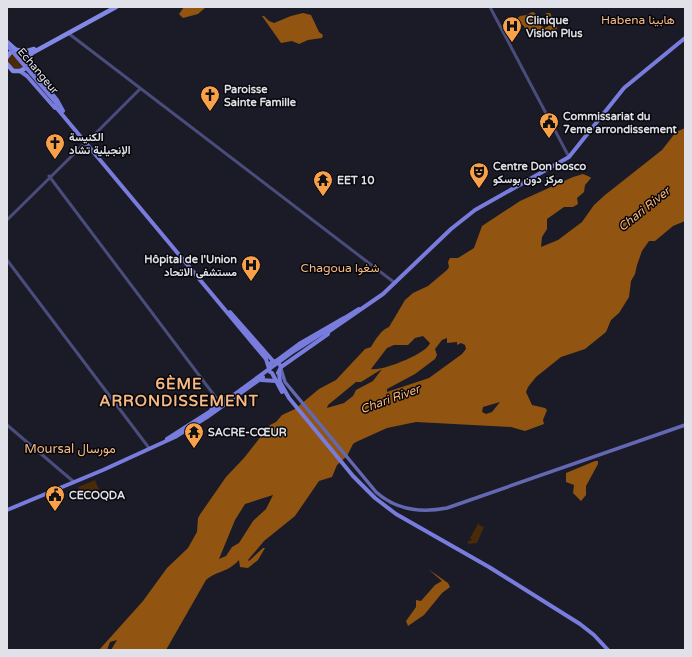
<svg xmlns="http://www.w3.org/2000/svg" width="692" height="657" viewBox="0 0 692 657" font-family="'Varela Round',Vazirmatn,sans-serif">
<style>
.green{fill:#492a09}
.water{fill:#915511;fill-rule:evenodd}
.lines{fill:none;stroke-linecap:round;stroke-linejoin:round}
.tertiary{stroke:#4a4d7b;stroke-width:3}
.secondary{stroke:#6467b2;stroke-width:3.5}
.primary{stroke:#787cdc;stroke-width:4}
.trunk{stroke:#8288e6;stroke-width:4.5}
.primary-bridge{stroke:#787cdc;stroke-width:4}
.labels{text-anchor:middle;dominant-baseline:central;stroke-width:3;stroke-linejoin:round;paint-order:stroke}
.poi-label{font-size:11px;font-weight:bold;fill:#e0e1e9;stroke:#06060a;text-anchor:start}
.street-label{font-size:11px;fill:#e0e1e9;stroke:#06060a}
.neighbourhood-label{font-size:12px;fill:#f7b983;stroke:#06060a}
.water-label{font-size:12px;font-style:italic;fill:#fbb779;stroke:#06060a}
.quarter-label{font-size:13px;fill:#f7b983;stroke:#06060a}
.district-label{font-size:15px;font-weight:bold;letter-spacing:1px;fill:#f7b983;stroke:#06060a}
</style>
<rect width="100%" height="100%" fill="#1a1b26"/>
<path class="green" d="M8 61a9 9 0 1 1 18 0a9 9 0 1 1-18 0Z
M95,480L99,490L83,497L78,487Z
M479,522V525L484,527L477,543L468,544V541L472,540L470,538Z"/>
<path class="water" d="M184,7H206L198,14L183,18L179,14Z
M532,12L535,13L541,26L545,28L550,25L546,13H550L557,28L555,33L552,35L545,31H537L530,36L523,25L513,22L520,16L527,15Z
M303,13L311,15L319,32L323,35L322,38L308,40L299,44L292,41L281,43L262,16H264L269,21L274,23L291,16Z
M685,128V221L673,226L655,241H649L642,251L637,265L635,274L631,281L629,297L619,313L611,320L606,332L585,349L561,357L536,377L528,387L526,392L532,405L545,408L547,410L543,420L544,424L525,431L511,427L416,422L387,428L356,442L353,444L347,456L337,465L332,477L319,481L295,516L264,541L248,560L249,561L263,548H265L258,560L248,568L240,567L239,560C227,573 218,570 206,580L166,650H111L117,640L110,642L107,650H99L143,601L167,568L188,548L197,532L198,518L201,513L226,477L244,458L270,425L276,422L282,415L295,409L319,389L336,380L365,349L371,347C375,340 382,329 389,327L405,300L413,293L428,286L447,270L449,267L448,262L450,258H458L474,248L482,226L520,201L573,177L583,174L590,177L591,178L585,185L584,192L577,198L578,204L573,207H564L547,219V229L542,237L541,247L558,240L582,222L594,205L605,195L662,150L676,132ZM423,336L430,343C428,353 381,372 371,369L387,348L394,345H408L415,338ZM447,338V343L457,342V345L461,343L465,345L466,349L462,354L429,378L387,392V389L415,374L435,359L437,355L435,349L442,340ZM382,369L373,381L356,390L353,396L344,403L327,408L328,405L356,382H361ZM500,402L492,412L486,414L482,412L483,407ZM273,495L266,509L253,521L239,543L232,547L226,556L219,559L235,520L245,504Z
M595,461H598V464L586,486V495L581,501L573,493L574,485L566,482V473Z
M428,569L448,583L450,587L442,593L424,615L408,626L406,621L416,607V600L421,601L435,585L442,581Z"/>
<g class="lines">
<path class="tertiary" d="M490,7L569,157
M68,33L395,283
M88,141L140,89
M49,176L220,403
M7,220L86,142
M7,260L149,448
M7,425L74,482"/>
<path class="secondary" d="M281,369L285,382L376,492C396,510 421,513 447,508L685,425"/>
<path class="primary" d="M28,64L57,100L63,111
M20,71L27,76L55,108
M55,106L266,359L270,372
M230,312L273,361
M343,319L359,309
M325,334L383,294L451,229L475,210L569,157L624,88L685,38
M276,361L299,344L344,318
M269,365L273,361L278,362L281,367L278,373
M281,367L328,334
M279,372L280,382L289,398L353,476L375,498L396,514L489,567L580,624L594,635L608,650
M272,373L282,392
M261,380L276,381
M211,410L229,396
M167,439L214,409
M7,510L103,470L175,437L207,417L263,377"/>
<path class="trunk" d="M7,42L16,50
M24,52L34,49
M7,57C11,50 17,48 24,52L28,60L26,68L20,71H13L7,64
M28,58L32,53L116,7"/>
<path class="primary-bridge" d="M7,45L57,104
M228,399L294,351L324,332"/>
</g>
<defs>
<symbol id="hospital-pin" viewBox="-11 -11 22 30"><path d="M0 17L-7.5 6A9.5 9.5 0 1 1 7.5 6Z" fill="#f8a14a" stroke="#06060a"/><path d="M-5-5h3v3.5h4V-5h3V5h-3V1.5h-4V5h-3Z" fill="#111"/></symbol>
<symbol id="church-pin" viewBox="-11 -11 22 30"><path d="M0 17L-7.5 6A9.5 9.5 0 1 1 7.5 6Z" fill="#f8a14a" stroke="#06060a"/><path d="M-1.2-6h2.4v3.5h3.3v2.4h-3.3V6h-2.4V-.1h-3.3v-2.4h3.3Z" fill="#111"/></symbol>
<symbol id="civic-pin" viewBox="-11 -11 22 30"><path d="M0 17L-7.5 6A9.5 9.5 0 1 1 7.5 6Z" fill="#f8a14a" stroke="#06060a"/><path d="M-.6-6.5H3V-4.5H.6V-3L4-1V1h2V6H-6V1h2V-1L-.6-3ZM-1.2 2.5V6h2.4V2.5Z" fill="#111"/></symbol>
<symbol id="theatre-pin" viewBox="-11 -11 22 30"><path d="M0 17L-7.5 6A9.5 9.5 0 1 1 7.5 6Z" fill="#f8a14a" stroke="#06060a"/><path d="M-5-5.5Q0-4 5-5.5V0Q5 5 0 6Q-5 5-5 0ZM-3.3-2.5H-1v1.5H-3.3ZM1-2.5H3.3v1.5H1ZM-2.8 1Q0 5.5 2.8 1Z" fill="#111"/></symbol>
<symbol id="temple-pin" viewBox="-11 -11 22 30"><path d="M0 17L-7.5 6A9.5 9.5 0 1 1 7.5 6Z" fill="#f8a14a" stroke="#06060a"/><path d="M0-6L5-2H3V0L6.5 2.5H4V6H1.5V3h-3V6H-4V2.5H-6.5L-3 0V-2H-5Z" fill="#111"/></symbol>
</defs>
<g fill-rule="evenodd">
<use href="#hospital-pin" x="501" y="15" width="22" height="30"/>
<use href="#church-pin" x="199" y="84" width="22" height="30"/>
<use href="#civic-pin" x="538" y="111" width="22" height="30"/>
<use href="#church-pin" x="44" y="132" width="22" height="30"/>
<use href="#theatre-pin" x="468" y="161" width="22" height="30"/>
<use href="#temple-pin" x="312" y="169" width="22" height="30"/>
<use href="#hospital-pin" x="240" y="254" width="22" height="30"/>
<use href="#temple-pin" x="183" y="421" width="22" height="30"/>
<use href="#civic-pin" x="44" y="484" width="22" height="30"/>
</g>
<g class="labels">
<g class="poi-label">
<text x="526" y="20">Clinique<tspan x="526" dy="13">Vision Plus</tspan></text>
<text x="224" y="89">Paroisse<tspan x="224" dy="13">Sainte Famille</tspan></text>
<text x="563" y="116">Commissariat du<tspan x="563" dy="13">7eme arrondissement</tspan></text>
<text x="69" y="137">الكنيسة<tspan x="69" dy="13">الإنجيلية تشاد</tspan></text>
<text x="493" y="166">Centre Don bosco<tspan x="493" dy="13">مركز دون بوسكو</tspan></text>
<text x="337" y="180">EET 10</text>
<text x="237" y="259" text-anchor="end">Hôpital de l'Union<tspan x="237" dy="13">مستشفى الاتحاد</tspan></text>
<text x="208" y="432">SACRE-CŒUR</text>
<text x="69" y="495">CECOQDA</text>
</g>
<g class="street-label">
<text transform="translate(38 71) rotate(50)">Echangeur</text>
</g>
<g class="neighbourhood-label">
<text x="638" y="20">Habena هابينا</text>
<text x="340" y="268">Chagoua شغوا</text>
</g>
<g class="water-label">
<text transform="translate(644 209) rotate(-39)">Chari River</text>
<text transform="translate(390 399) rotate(-20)">Chari River</text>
</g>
<g class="quarter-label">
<text x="70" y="449">Moursal مورسال</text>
</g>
<g class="district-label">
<text x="179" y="384">6ÈME<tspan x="179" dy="17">ARRONDISSEMENT</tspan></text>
</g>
</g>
<rect width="692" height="657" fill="none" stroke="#e0e1e9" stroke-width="16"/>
</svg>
